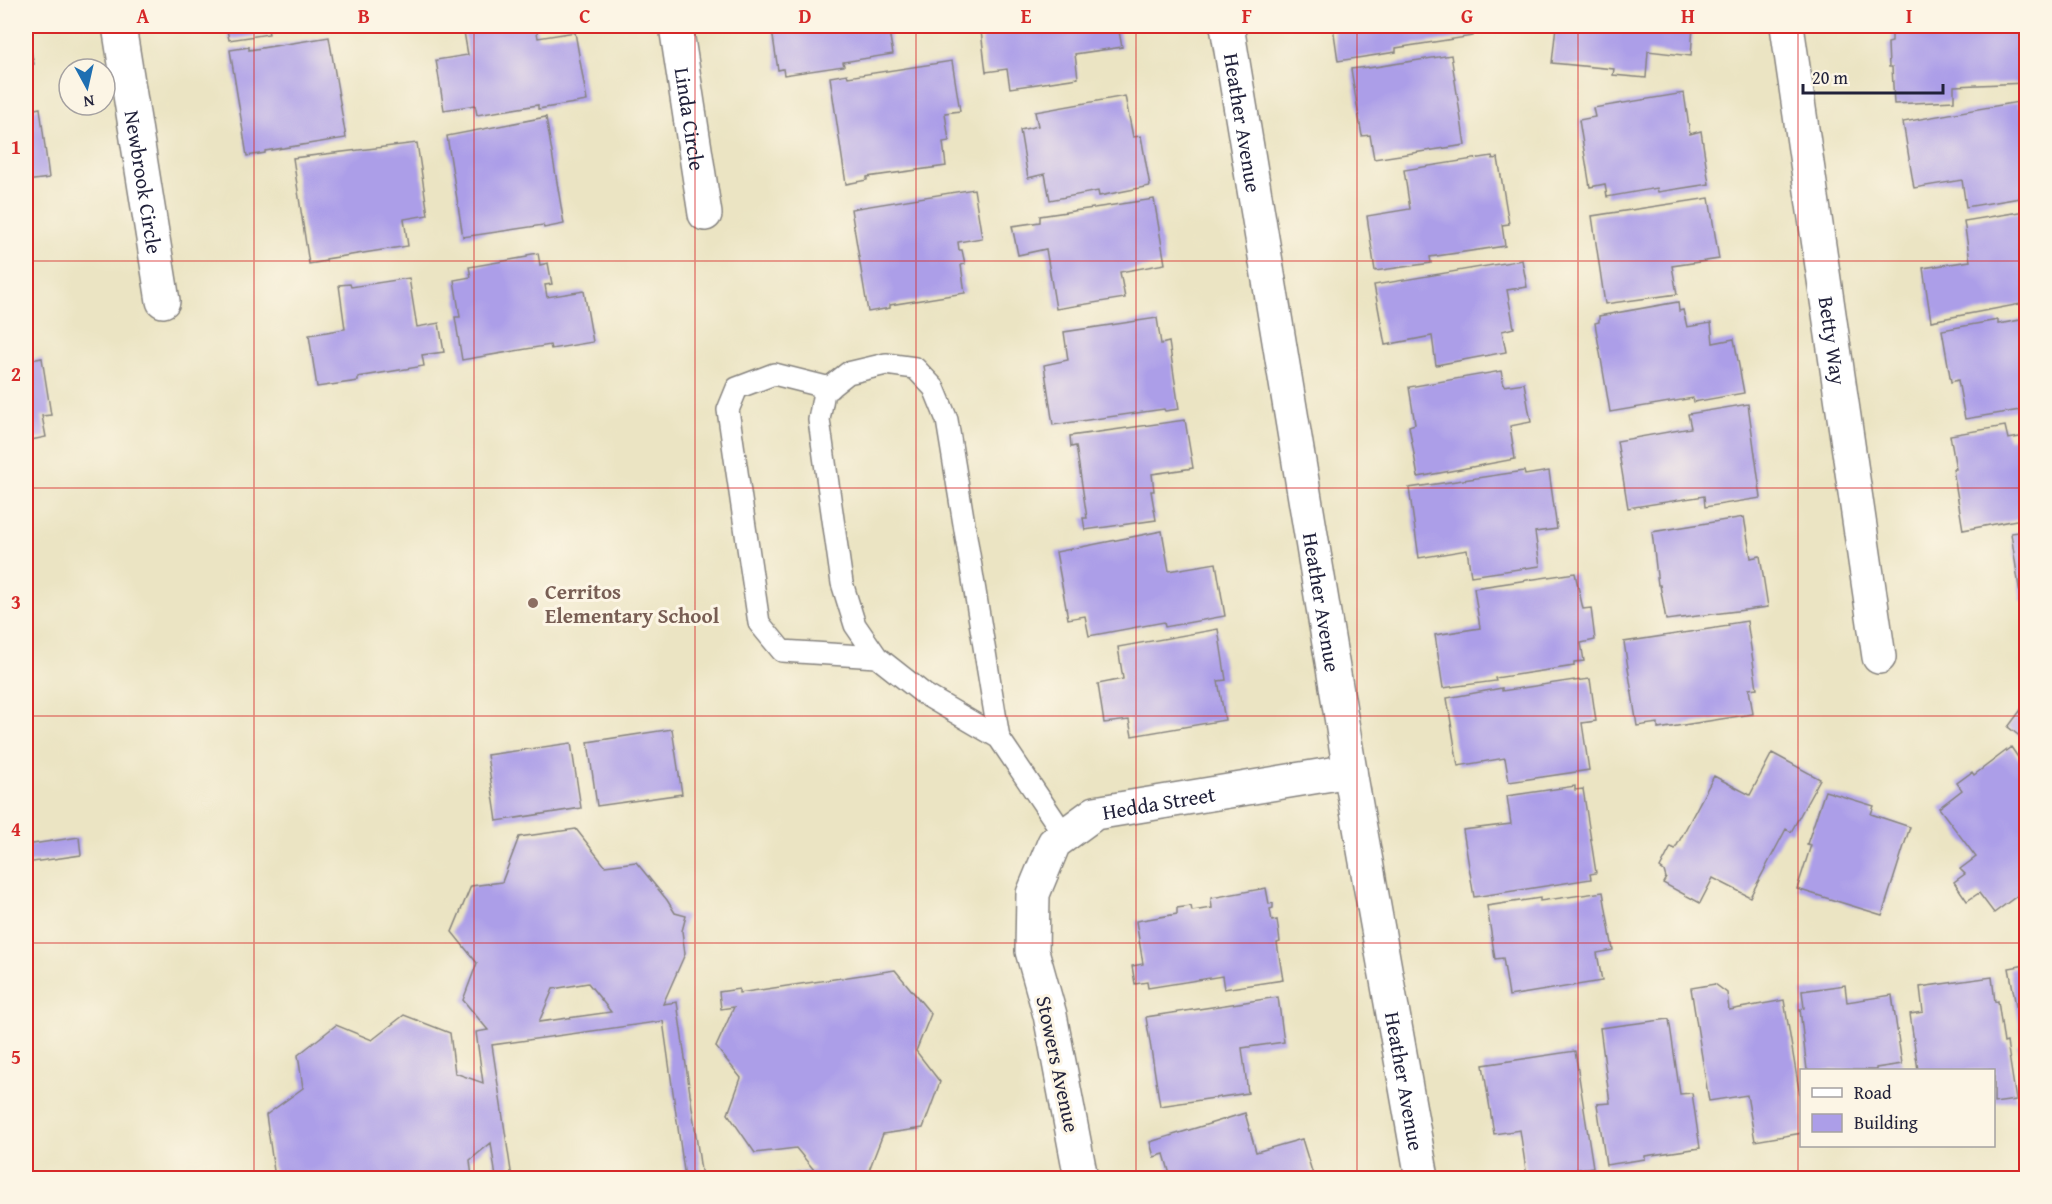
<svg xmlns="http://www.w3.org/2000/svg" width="2052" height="1204" viewBox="0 0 2052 1204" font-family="'Gentium Book Plus',serif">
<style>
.building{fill:#ac9ee8;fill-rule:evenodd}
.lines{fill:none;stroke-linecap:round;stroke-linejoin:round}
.service-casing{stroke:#86837f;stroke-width:24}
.minor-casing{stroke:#86837f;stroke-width:36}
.service{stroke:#fff;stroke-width:21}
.minor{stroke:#fff;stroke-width:33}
.grid{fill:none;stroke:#d62828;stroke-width:1.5;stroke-opacity:0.55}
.education-dot{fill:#8d6e63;stroke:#fcf5e5;stroke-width:2}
.labels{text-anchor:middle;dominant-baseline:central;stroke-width:6;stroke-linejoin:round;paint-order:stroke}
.street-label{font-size:21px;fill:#22223b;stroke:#fcf5e5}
.education-label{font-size:21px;font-weight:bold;fill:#785e54;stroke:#fcf5e5;text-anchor:start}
.neatline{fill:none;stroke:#d62828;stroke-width:2}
.grid-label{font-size:20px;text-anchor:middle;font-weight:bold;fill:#d62828}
</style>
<rect width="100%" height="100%" fill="#fcf5e5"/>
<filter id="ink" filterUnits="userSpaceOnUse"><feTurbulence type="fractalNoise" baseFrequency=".0167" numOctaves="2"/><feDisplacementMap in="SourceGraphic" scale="12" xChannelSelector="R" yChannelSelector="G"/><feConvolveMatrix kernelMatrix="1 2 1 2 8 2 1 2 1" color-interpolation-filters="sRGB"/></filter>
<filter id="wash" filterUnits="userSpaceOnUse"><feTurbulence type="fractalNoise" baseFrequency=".008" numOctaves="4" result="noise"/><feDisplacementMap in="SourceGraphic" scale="24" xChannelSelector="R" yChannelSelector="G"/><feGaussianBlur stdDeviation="1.35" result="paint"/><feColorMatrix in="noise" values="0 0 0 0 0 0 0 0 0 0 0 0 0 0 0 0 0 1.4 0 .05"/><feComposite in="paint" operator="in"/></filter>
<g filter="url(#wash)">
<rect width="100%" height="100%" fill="#ebe4c3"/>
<g id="blocks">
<path class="building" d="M224,26H290V27L268,30L269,34L229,40L227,30H225Z
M463,26H536L538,38L575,32L587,101L538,109V105L477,115L475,105L444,110L436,60L468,55Z
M777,26H888L893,54L843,62L844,66L784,75L783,69L778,70L772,30L777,29Z
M984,26H1118L1122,47L1075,54L1078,78L1010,88L1007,69L986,72L981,31H985Z
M1333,26H1471L1473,36L1396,48V52L1338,61Z
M1556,26H1693L1691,56L1648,51L1646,78L1613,75L1614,69L1552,63Z
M1892,26H2026V83L1954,86V101L1894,104L1892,67H1889L1888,43L1892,42Z
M26,29L34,64L26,65Z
M329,37L346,138L265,151V153L247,156L230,50L249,47V50Z
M1451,55L1465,145L1374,159L1370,135L1362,136L1351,69L1368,67V68Z
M952,61L960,111L945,113L949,141L943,142L946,166L867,177V180L846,184L830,77L847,74L848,77Z
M1684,93L1690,134L1701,131L1709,184L1658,192L1657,188L1607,197L1605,184L1590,187L1579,120L1595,117L1593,108Z
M1125,96L1133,137L1141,136L1150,186L1099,196L1098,191L1050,200L1045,174L1028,178L1020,130L1038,126L1035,112Z
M2018,102L2019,108L2026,106V197L1966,207L1962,180L1914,188L1903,122Z
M40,108L49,178L26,181V131L34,130L30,110Z
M546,117L564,224L544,228L543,225L463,237L447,136Z
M417,143L428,215L404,219L408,246L326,259V261L309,264L293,158Z
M1492,156L1493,159L1498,158L1509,224L1502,225L1505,246L1430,257L1431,263L1375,271L1367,216L1410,209L1404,170Z
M974,189L982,238L958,242L959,250H962L965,264L961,265L965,293L890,305V308L868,312L851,209Z
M1709,198L1719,259L1672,266L1677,294L1605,304L1592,216Z
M1154,199L1165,264L1120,272L1125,298L1056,309L1046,249L1018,255L1012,226L1040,222V216Z
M2026,211V303L1931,321L1923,268L1970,261L1964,221Z
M538,253L540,265L548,263L552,284L545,285L547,297L584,291L593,342L551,349L550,345L462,360L455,317H460L454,280L471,277L469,267L527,257V255Z
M1522,260L1527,287L1507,290L1514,328L1502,331L1506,352L1436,365L1432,336L1385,345L1374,285Z
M409,278L417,327L439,323L444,352L422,355L424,366L358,377V381L317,387L309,335L345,329L339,285L350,284L351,287Z
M1678,302L1679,311L1683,310L1687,327L1711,323L1713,343L1734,339L1744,393L1694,402L1693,398L1610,412L1595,323L1599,322V316Z
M1157,318L1161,344L1169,342L1179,409L1165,411L1164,409L1053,425L1044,365L1068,360L1064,332Z
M2026,319V409L1965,419L1958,380L1951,382L1942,330L1998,320V324Z
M42,358L51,415L42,416L46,437L26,441V361Z
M1501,371L1504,386L1524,383L1531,422L1510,426L1515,459L1418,477L1409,426L1415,424L1409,387Z
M1748,404L1761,498L1705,507L1704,496L1628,508L1617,441L1691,428L1688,414Z
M1185,420L1193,468L1152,474L1154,491H1151L1156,520L1085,530L1083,518H1087L1076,446L1071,447L1070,436Z
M2005,426L2008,439L2026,436V504L2020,505L2022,519L1963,530L1953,469H1956L1950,435Z
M1524,471L1525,475L1549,471L1557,529L1535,532L1540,566L1471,576L1467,550L1419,558L1409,488Z
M1744,517L1751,558L1760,556L1768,607L1666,620L1660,585H1658L1652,532Z
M1162,531L1169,571L1216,563L1225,616L1165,627L1164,622L1089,636L1085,616L1068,619L1056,552Z
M2026,531V600L2021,601L2011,533Z
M1575,573L1583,609L1591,608L1595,640L1581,643L1584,661L1574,662V666L1495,678L1496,681L1443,688L1435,635L1480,628L1474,588Z
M1747,621L1757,688L1749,689L1753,714L1658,729V723L1637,726L1624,642L1729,626L1728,624Z
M1218,629L1226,680L1218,681L1225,720L1132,736L1129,720L1104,723L1098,684L1123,679L1118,647Z
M1590,679L1596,721L1582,723L1589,770L1509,782L1505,758L1458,766L1447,698L1502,688V691L1574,680V681Z
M2026,703V741L2008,727Z
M672,729L682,794L597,806L588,742Z
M571,743L581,808L497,821L487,755Z
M2011,747L2026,769V889L1994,913L1979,893L1967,901L1954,882L1965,874L1960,869L1976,857L1939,808L1962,790L1957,783L1972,772L1974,775Z
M1772,753L1820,779L1791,832L1786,829L1750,897L1713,878L1700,903L1663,883L1666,878L1664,871L1660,868L1671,847L1675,849L1714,776L1750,795Z
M1575,786V790L1583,789L1596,873L1590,874L1591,879L1474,897L1463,830L1511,824L1507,796Z
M1825,791L1874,806L1871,814L1910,827L1882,915L1797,889L1811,845L1807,844Z
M576,829L605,866L636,862L667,900L675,913L686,916L682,931L685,954L663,1004L677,1002L702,1178H685L663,1021L492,1045L512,1178H496L491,1143L470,1160L472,1178H275L266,1115L303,1088L298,1055L336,1025L372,1040L404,1015L450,1033L455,1073L483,1083L476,1032L488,1030L463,1000L477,963L452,932L471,886L502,882L519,837ZM588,983L611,1012L539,1022L553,989Z
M79,837L81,855L26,863V845Z
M1266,888L1269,904L1273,903V908L1270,909L1272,921L1277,920L1280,942L1277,943L1283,980L1224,989L1222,976L1148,988L1147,982L1135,984L1132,966L1143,964L1136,921L1177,914V908L1191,906L1192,911L1212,908L1211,898Z
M1603,892L1613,950L1597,953L1602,981L1509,996L1503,958L1495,959L1487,906L1540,898V901Z
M2026,965V1088H2025L2018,1045L2023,1044L2009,968Z
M895,970L931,1014L916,1051L940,1082L923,1128L883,1134L866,1178H766L814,1170L796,1148L755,1153L728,1114L741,1078L716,1047L734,1007L721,1009L719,992L739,989V993Z
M1992,977L1995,1002L1998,1001L2004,1043L2007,1042L2016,1100L1994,1103V1070H1918L1910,1014L1923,1012L1920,987Z
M1715,984L1727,993L1729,1010L1784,1000L1802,1108V1133L1755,1141L1747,1095L1709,1101L1691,988Z
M1845,985L1847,1002L1892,995L1902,1064L1876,1068V1070H1807L1800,1009L1804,1008L1802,991Z
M1278,997L1284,1042L1242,1048L1248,1093L1160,1106L1146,1017Z
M1669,1019L1680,1094L1692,1093L1700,1148L1645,1156V1159L1606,1165L1597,1104L1610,1103L1600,1028Z
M1575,1051L1593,1167L1527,1177L1520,1130L1494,1134L1483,1065Z
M1245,1113L1256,1152L1302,1139L1314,1178H1171L1164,1154L1154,1157L1150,1142Z"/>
</g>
</g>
<g filter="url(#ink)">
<use href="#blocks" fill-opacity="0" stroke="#86837f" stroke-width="1.5"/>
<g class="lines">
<defs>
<path id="service" d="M830,388L774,374L737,388L728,410L759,623L782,651L877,657
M999,738L924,694L877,657L855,625L842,583L819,420L824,392L848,373L886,364L915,368L934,388L947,420L999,738L1065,836"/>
<g id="minor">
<path id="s1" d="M119,26L163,301"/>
<path id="s2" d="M676,26L705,214"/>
<path id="s3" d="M1227,26L1350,771L1422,1178"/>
<path id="s4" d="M1787,26L1879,657"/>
<path id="s5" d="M1081,1178L1050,1015L1032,951L1033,894L1054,843L1095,813L1350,771"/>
</g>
</defs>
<use href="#service" class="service-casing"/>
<use href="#minor" class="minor-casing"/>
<use href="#service" class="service"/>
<use href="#minor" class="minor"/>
</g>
</g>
<path class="grid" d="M254,26V1178M474,26V1178M695,26V1178M916,26V1178M1136,26V1178M1357,26V1178M1578,26V1178M1798,26V1178M26,261H2026M26,488H2026M26,716H2026M26,943H2026"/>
<circle class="education-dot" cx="533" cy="603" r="6"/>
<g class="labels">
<g class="street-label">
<text stroke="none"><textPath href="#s2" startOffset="94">Linda Circle</textPath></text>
<text stroke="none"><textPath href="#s3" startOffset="98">Heather Avenue</textPath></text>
<text stroke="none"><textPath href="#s1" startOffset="158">Newbrook Circle</textPath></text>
<text stroke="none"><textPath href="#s4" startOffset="318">Betty Way</textPath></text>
<text stroke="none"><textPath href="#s3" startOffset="584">Heather Avenue</textPath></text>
<text stroke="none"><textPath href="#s5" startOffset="460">Hedda Street</textPath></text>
<text transform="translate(1058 1064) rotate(78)">Stowers Avenue</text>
<text stroke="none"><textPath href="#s3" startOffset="1070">Heather Avenue</textPath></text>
</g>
<g class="education-label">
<text x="545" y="591">Cerritos<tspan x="545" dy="24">Elementary School</tspan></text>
</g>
</g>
<rect width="2052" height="1204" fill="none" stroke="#fcf5e5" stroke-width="66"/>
<rect x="1800" y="1069" width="195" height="78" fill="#fcf5e5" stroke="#a5a1a1" stroke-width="1.5"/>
<rect x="1812" y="1088" width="30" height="9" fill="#ffffff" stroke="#a5a1a1" stroke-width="1.5"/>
<text x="1854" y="1099" font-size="18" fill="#22223b">Road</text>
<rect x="1812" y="1114" width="30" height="18" fill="#ac9ee8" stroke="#a5a1a1" stroke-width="1.5"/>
<text x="1854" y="1129" font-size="18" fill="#22223b">Building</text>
<g transform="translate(87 87) rotate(172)"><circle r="28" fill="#fcf5e5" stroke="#a5a1a1" stroke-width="1.5"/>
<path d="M0-4.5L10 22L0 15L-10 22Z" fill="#1f6fb2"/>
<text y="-9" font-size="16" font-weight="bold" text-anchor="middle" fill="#22223b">N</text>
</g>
<path d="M1803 84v9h140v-9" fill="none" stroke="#22223b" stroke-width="3"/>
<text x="1812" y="84" font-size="18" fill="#22223b" stroke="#fcf5e5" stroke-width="4.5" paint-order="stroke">20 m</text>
<rect x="33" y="33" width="1986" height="1138" class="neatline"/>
<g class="grid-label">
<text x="143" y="23">A</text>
<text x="364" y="23">B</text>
<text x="585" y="23">C</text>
<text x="805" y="23">D</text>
<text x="1026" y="23">E</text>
<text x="1247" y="23">F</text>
<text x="1467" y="23">G</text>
<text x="1688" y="23">H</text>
<text x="1909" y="23">I</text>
<text x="16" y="154">1</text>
<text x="16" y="381">2</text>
<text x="16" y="609">3</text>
<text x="16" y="836">4</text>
<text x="16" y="1064">5</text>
</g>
</svg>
